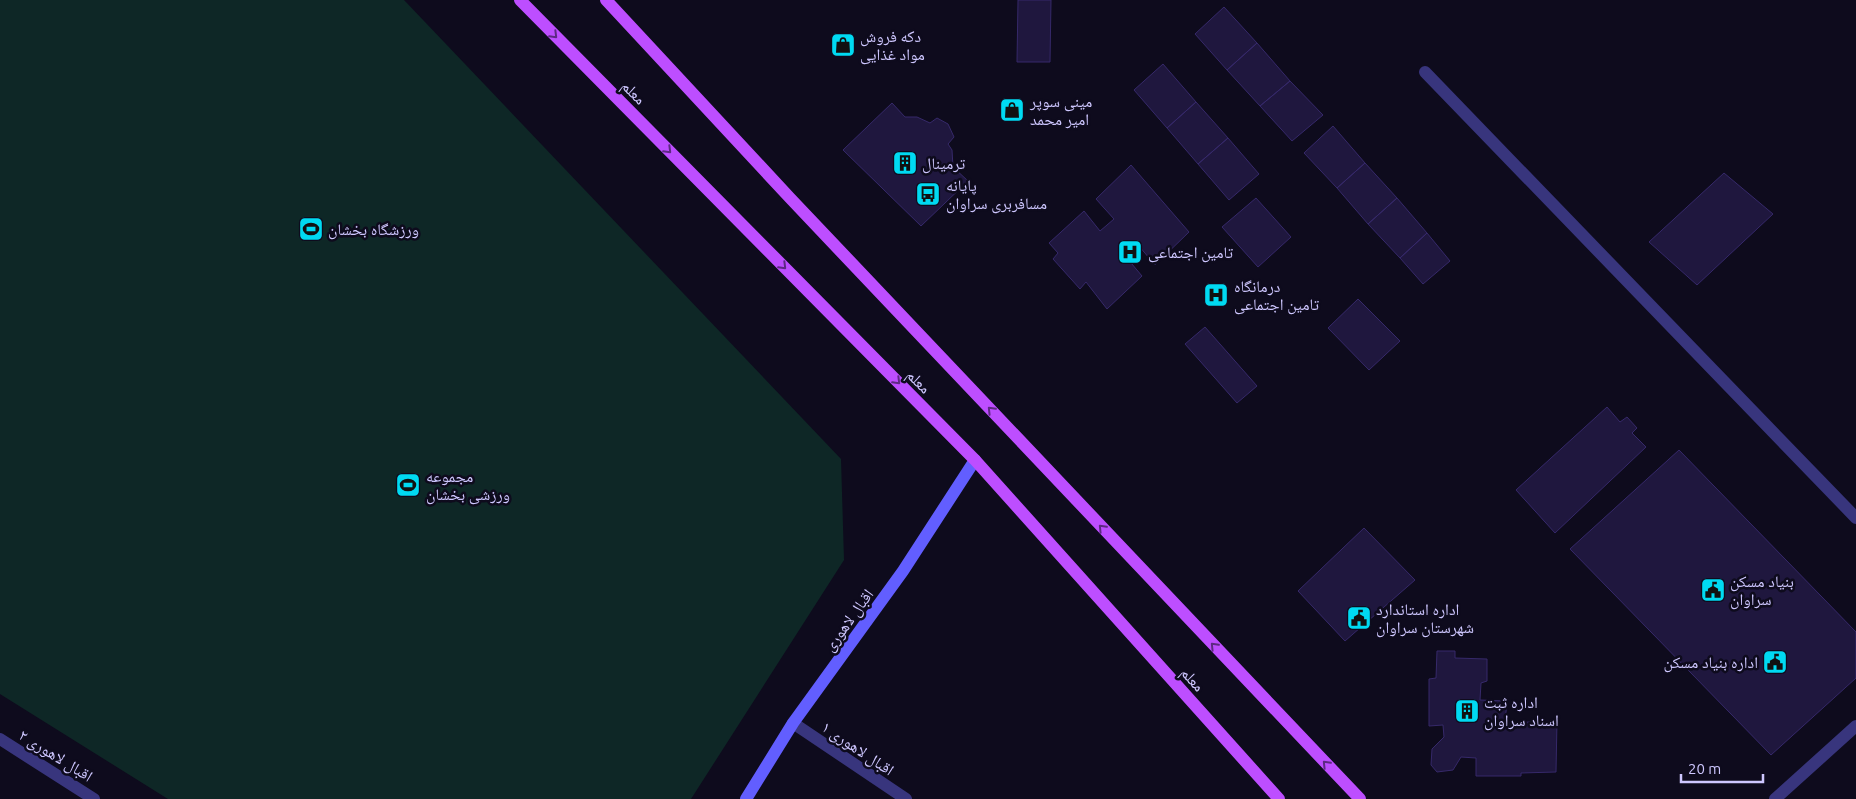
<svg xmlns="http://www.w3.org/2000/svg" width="1856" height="799" viewBox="0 0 1856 799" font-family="Ubuntu,'Noto Naskh Arabic',sans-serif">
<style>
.green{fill:#0e2726}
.building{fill:#1f173e;stroke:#36296a}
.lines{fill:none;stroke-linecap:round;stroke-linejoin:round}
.street{stroke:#38357d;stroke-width:12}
.secondary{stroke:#625eff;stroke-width:12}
.primary{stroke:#bd4eff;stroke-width:12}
.oneway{stroke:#5d2983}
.labels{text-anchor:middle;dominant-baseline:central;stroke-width:5;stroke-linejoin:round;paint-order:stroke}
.poi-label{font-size:16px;fill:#cec7ff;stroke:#0e0b1d;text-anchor:start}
.street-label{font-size:16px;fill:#cec7ff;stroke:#0e0b1d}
</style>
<rect width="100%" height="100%" fill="#0e0b1d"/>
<path class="green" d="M0,0H404L841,459L844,560L691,799H168L0,694Z"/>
<path class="building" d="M1018,0H1051L1050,62H1017Z
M1224,7L1257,43L1227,70L1195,34Z
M1257,43L1290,81L1260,106L1227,70Z
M1163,64L1196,102L1167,128L1134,90Z
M1290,81L1323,115L1292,141L1260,106Z
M1196,102L1228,138L1198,164L1167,128Z
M892,103L905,117H917L930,123L937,118L948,124L954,137L948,144L952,150L953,167L968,181L921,226L843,150Z
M1333,126L1365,163L1337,188L1304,153Z
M1228,138L1259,174L1229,200L1198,164Z
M1365,163L1397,198L1368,224L1337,188Z
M1131,165L1189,232L1155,265L1139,246L1126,257L1142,276L1107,309L1086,282L1080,289L1053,259L1058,253L1049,243L1084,211L1100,231L1114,219L1096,199Z
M1724,173L1773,214L1697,285L1649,242Z
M1256,198L1291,237L1258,267L1222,227Z
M1397,198L1427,233L1400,258L1368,224Z
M1427,233L1450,261L1423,284L1400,258Z
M1358,299L1400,341L1369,370L1328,328Z
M1205,327L1257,386L1237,403L1185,344Z
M1607,407L1620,422L1627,417L1637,428L1632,433L1646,447L1555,533L1516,490Z
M1679,450L1856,632V678L1771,755L1570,549Z
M1364,528L1415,580L1345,641L1298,591Z
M1437,651H1455V658L1487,659V681L1481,683L1480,700L1507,701L1505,723L1557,721L1556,772L1521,773V776H1476V758L1461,757L1453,770L1437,772L1431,765L1432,749L1444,737L1443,725L1429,726V679L1436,678Z"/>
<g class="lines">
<path class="street" d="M1425,72L1856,518
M793,723L906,799
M0,739L94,799
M1775,799L1856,726"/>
<path class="secondary" d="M746,799L793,723L903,571L975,460"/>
<path class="primary" d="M520,0L975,460L1279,799
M606,0L790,198L1360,799"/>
</g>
<defs><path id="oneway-chevron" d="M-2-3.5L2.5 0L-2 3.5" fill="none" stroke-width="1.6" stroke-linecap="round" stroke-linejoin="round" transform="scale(1.25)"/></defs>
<g class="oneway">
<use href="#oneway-chevron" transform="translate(554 35) rotate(45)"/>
<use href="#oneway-chevron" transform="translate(668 150) rotate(45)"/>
<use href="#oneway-chevron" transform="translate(783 266) rotate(45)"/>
<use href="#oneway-chevron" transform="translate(897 381) rotate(45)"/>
<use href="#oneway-chevron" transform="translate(991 410) rotate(-134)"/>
<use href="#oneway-chevron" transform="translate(1102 528) rotate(-134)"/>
<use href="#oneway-chevron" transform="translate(1214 646) rotate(-134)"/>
<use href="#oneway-chevron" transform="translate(1326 764) rotate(-134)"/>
</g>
<defs>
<symbol id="shop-square" viewBox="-11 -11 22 22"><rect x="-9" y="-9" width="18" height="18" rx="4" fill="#00daf2" stroke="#0e0b1d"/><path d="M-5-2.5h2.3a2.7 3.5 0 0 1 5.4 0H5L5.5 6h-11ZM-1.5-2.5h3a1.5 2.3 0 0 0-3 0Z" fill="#111"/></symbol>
<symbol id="building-square" viewBox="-11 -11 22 22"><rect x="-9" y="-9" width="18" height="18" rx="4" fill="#00daf2" stroke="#0e0b1d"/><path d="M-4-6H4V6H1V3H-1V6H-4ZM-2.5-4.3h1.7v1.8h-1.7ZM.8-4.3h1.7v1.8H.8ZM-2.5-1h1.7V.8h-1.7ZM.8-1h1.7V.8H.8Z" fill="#111"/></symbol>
<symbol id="bus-square" viewBox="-11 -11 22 22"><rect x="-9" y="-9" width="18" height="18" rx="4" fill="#00daf2" stroke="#0e0b1d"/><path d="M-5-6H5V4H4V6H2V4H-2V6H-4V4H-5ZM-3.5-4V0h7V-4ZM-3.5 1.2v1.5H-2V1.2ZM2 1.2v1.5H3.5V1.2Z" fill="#111"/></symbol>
<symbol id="stadium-square" viewBox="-11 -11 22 22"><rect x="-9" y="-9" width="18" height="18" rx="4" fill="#00daf2" stroke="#0e0b1d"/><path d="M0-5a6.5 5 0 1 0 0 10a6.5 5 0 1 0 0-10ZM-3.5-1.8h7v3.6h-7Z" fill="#111"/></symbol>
<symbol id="hospital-square" viewBox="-11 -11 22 22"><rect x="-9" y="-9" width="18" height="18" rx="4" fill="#00daf2" stroke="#0e0b1d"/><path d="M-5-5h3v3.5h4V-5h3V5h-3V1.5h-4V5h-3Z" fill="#111"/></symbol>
<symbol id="civic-square" viewBox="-11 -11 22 22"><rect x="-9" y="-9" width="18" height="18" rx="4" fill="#00daf2" stroke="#0e0b1d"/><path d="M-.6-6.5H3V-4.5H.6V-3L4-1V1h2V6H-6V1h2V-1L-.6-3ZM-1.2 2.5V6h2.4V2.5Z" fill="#111"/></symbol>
</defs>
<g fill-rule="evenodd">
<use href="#shop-square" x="829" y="31" width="28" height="28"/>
<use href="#shop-square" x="998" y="96" width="28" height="28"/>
<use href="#building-square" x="891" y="149" width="28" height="28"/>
<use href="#bus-square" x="914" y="180" width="28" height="28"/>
<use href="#stadium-square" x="297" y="215" width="28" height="28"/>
<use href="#hospital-square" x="1116" y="238" width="28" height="28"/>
<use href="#hospital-square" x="1202" y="281" width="28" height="28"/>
<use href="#stadium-square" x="394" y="471" width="28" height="28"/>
<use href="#civic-square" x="1699" y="576" width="28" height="28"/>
<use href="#civic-square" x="1345" y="604" width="28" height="28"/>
<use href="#civic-square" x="1761" y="648" width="28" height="28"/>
<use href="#building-square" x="1453" y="697" width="28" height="28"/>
</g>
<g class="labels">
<g class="poi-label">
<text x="860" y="36">دکه فروش<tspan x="860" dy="18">مواد غذایی</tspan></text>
<text x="1030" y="101">مینی سوپر<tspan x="1030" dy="18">امیر محمد</tspan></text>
<text x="922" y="163">ترمینال</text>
<text x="946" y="185">پایانه<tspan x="946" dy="18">مسافربری سراوان</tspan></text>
<text x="328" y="229">ورزشگاه بخشان</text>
<text x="1148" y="252">تامین اجتماعی</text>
<text x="1234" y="286">درمانگاه<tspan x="1234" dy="18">تامین اجتماعی</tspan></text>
<text x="426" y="476">مجموعه<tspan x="426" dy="18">ورزشی بخشان</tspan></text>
<text x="1730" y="581">بنیاد مسکن<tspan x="1730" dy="18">سراوان</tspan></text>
<text x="1376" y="609">اداره استاندارد<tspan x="1376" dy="18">شهرستان سراوان</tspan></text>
<text x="1758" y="662" text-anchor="end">اداره بنیاد مسکن</text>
<text x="1484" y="702">اداره ثبت<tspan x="1484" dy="18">اسناد سراوان</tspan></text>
</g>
<g class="street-label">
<text transform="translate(634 92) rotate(45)">معلم</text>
<text transform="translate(919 381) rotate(45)">معلم</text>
<text transform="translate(848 620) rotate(-54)">اقبال لاهوری</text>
<text transform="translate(1193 679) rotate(48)">معلم</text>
<text transform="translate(858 748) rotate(34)">اقبال لاهوری ۱</text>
<text transform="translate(56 755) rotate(32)">اقبال لاهوری ۲</text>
</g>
</g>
<path d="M1681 774v8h82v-8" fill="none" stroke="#cec7ff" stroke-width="2.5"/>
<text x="1688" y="774" font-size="15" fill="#cec7ff" stroke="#0e0b1d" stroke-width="4" paint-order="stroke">20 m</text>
</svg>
